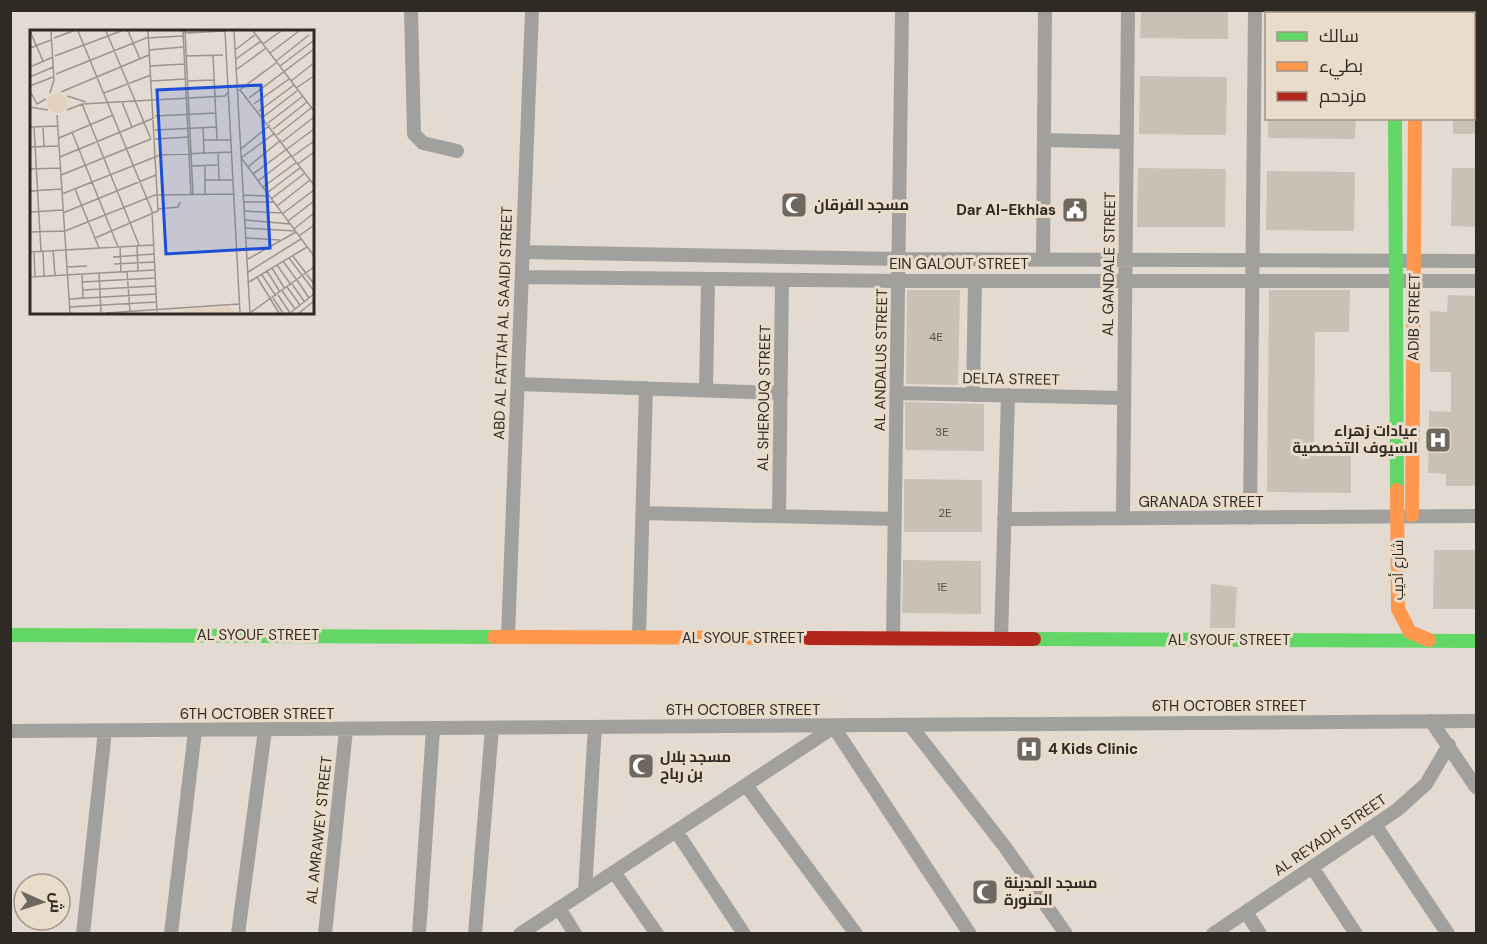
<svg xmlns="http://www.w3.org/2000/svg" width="1487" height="944" viewBox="0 0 1487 944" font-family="'DM Sans',Cairo,sans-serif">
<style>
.building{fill:#c9c1b6}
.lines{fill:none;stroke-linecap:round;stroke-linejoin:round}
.street{stroke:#a2a09c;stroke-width:14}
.fast{stroke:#63d668;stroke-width:14}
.slow{stroke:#ff974d;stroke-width:14}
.jam{stroke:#b3261e;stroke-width:14}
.labels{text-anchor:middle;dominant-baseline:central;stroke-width:6;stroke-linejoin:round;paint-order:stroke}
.number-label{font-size:12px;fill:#565048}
.poi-label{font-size:15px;font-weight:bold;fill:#2f2a23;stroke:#eadccb;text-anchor:start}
.street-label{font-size:15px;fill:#2f2a23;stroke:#eadccb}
.inset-road{fill:none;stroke:#9b948c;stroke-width:1.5}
.view{fill:#1d4ed8;fill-opacity:0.15;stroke:#1d4ed8;stroke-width:3}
.inset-edge{fill:none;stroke:#2f2a23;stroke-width:3}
</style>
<rect width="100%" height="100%" fill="#e3dbd2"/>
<path class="building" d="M1141,10H1228V39L1140,38Z
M1140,76L1227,77L1226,135L1139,134Z
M1268,118H1356L1355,139L1268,138Z
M1453,118H1476V134H1453Z
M1138,168L1226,169L1225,227H1137Z
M1452,168H1476V227L1451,226Z
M1267,171L1355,172L1354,231L1266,230Z
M907,290H960L958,385L906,384Z
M1269,290H1350L1349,332H1315L1314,446H1351V493L1267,492Z
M1448,295L1476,296V486H1446V474L1428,473L1429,411L1451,412V372H1430V311L1447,312Z
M905,402L984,404V451L905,450Z
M904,479L982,480V532H904Z
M1434,550H1476V609H1433Z
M903,560L981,561V614L902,613Z
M1211,584L1237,587L1235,628H1210Z"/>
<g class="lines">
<path class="street" d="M411,10L414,134L423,143L457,151
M1044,140L1127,142
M523,252L899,259L1476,261
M1043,260L1045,10
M522,277L899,281H1476
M518,384L781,393
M706,390L708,279
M897,393L1124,398
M973,395L975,281
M642,513L895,519
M779,516L782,280
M1123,518L1128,10
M1250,518L1255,10
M1004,519L1476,516
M508,636L532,10
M639,637L646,388
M893,638L902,10
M1001,639L1008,395
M1431,721L1476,787
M910,725L1005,847L1066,934
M833,726L970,934
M10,731L1476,721
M746,785L856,934
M1375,825L1448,934
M676,831L744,934
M1312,867L1356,934
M614,872L657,934
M585,890L595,727
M559,908L575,934
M1246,912L1260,934
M83,934L105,731
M171,934L195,731
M238,934L265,730
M325,934L346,730
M419,934L433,729
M475,934L492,728
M520,934L834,727
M1213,934L1397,810L1426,784L1449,745"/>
<path class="fast" d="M1395,10V14
M1415,10V14
M1395,118L1397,490
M10,635L494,637
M1034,639L1476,641"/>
<path class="slow" d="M1397,490L1398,609L1410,632L1429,640
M1412,515L1415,118
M494,637L809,638"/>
<path class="jam" d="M809,638L1034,639"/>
</g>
<defs>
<symbol id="mosque-square" viewBox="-11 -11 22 22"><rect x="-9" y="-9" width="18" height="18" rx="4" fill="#6e6860" stroke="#eadccb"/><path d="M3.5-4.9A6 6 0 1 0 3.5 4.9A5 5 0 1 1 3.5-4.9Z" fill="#fff"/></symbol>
<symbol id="civic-square" viewBox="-11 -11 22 22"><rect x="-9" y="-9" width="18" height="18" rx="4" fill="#6e6860" stroke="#eadccb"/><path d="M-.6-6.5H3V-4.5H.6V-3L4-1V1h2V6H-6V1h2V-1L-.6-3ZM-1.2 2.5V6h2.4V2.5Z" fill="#fff"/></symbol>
<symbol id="hospital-square" viewBox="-11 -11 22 22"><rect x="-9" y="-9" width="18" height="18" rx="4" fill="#6e6860" stroke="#eadccb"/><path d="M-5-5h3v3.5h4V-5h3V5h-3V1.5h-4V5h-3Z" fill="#fff"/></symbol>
</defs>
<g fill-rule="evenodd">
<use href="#mosque-square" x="779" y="190" width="30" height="30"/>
<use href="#civic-square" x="1060" y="195" width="30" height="30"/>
<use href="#hospital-square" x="1423" y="425" width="30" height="30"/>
<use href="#hospital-square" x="1014" y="734" width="30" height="30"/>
<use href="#mosque-square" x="626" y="751" width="30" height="30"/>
<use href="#mosque-square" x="970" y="877" width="30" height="30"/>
</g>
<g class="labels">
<g class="number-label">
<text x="936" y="337">4E</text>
<text x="942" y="432">3E</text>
<text x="945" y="513">2E</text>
<text x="942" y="587">1E</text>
</g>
<g class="poi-label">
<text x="814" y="205">مسجد الفرقان</text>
<text x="1056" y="210" text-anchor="end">Dar Al-Ekhlas</text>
<text x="1418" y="431" text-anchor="end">عيادات زهراء<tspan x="1418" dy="17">السيوف التخصصية</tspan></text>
<text x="1048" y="749">4 Kids Clinic</text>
<text x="660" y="757">مسجد بلال<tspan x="660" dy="17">بن رباح</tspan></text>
<text x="1004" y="883">مسجد المدينة<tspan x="1004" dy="17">المنورة</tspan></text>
</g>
<g class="street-label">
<text x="959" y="264">EIN GALOUT STREET</text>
<text transform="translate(1109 264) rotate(-89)">AL GANDALE STREET</text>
<text transform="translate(1414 317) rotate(-89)">ADIB STREET</text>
<text transform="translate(503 323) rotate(-88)">ABD AL FATTAH AL SAAIDI STREET</text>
<text transform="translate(881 360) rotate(-89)">AL ANDALUS STREET</text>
<text transform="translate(1011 379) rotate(1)">DELTA STREET</text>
<text transform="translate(764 398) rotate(-89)">AL SHEROUQ STREET</text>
<text x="1201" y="502">GRANADA STREET</text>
<text transform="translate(1398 570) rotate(-90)">شارع أديب</text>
<text x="258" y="635">AL SYOUF STREET</text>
<text x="743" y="638">AL SYOUF STREET</text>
<text x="1229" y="640">AL SYOUF STREET</text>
<text x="1229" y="706">6TH OCTOBER STREET</text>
<text x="743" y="710">6TH OCTOBER STREET</text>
<text x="257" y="714">6TH OCTOBER STREET</text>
<text transform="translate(319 830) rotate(-84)">AL AMRAWEY STREET</text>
<text transform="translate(1330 835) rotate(-34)">AL REYADH STREET</text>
</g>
</g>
<g transform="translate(30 30)">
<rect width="284" height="284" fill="#e3dbd2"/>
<path d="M17 73a10 10 0 1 1 20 0a10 10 0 1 1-20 0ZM199,276L205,283H149L153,280Z" fill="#e2d1bc"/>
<path class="inset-road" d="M0,1L13,31M48,1L122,181L127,283M76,1L121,109M98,1L110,29M153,1L161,165M155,1L163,165M195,1L210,283M204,1L220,283M223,1L284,81M155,3L195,1M24,8L43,1M233,14L251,1M0,18L21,10M119,20L153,17M205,20L226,4M240,23L269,1M183,25L187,110M25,26L91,1M156,26L193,25M206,29L231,11M246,31L279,5M120,36L154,34M250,36L283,11M0,37L23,27M206,40L236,18M26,44L116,8L153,6M0,47L23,37M121,51L155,49M157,51L184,50M261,51L284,33M0,56L23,47M266,58L284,46M210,60L284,155M0,61L7,74L16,69M208,61L246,33M31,62L119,25M20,63L24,50L21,1M74,63L121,45M37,66L56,72M219,68L284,19M92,72L102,97M52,74L109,215M224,74L259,49M0,77L18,80M37,80L52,74L195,66L198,62M229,81L264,55M27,85L40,283M125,86L186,83M233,87L267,61M238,93L273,66M0,97L28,96M4,97L11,221M13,97L14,116M173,98L174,123M243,99L277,72M125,100L187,97M42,102L88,217M247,105L281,78M29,108L83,85M125,109L159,107M174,110H200M252,112L284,87M0,117L28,116M211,119L240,95M257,119L284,99M188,122L189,150M263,126L284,111M30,127L124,88M211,128L245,103M212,129L284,226M268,134L284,122M175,135V164M162,136L187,135M218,137L251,110M0,139L31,138M223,144L257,119M31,145L121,109M175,150H202M228,151L262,125M233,157L267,132M45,159L69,218M0,161L31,159M237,163L271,137M32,164L130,125L201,122M213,165L238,166M241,169L275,143M214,172H244M247,176L280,150M128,179L148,177L150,172M214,181L251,183M0,182L33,180M33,183L126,145M252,184L284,160M215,190L260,194M258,191L284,171M215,198L264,201M264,199L284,183M35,201L125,165L203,164M0,202L34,201M269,206L284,195M65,208L128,181L118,1M216,208L250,210M90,216L91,242M107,216L108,241M23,220L25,245M4,221L5,247M13,221L14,246M0,222L123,215M263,226L284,254M83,227L124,224M259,228L284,261M218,229L266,202M253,231L266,249M84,234L124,232M247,235L261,255M37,237L57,236M242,238L255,259M237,241L250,262M97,242L100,282M218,242L271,209M69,243L71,283M52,244L53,268M232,245L246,266M0,247L124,240M227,247L249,283M267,250L279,268M52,252L125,248M219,252L277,217M262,254L274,271M257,257L270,275M53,260L125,256M252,261L265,279M248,265L260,283M243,268L253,283M39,269L126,264M39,277L126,272M76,283L209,274M220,283L284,237M260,283L284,264M269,283L284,271"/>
<path class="view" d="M231,55L240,218L136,224L127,60Z"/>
<rect width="284" height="284" class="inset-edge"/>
</g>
<rect width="1487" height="944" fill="none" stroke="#2f2a23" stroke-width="24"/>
<rect x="1265" y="12" width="210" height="108" fill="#eadccb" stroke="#9f9588" stroke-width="1.5"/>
<rect x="1277" y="32" width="30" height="9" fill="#63d668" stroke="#9f9588" stroke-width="1.5"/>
<text x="1319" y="42" font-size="18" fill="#2f2a23">سالك</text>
<rect x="1277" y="62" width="30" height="9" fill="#ff974d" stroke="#9f9588" stroke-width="1.5"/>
<text x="1319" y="72" font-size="18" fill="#2f2a23">بطيء</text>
<rect x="1277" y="92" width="30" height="9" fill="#b3261e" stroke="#9f9588" stroke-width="1.5"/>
<text x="1319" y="102" font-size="18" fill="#2f2a23">مزدحم</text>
<g transform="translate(42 902) rotate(93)"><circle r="28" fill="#eadccb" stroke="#9f9588" stroke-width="1.5"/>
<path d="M0-4.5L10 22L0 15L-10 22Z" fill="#6e6860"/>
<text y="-9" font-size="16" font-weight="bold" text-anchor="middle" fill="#2f2a23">ش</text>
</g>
</svg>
